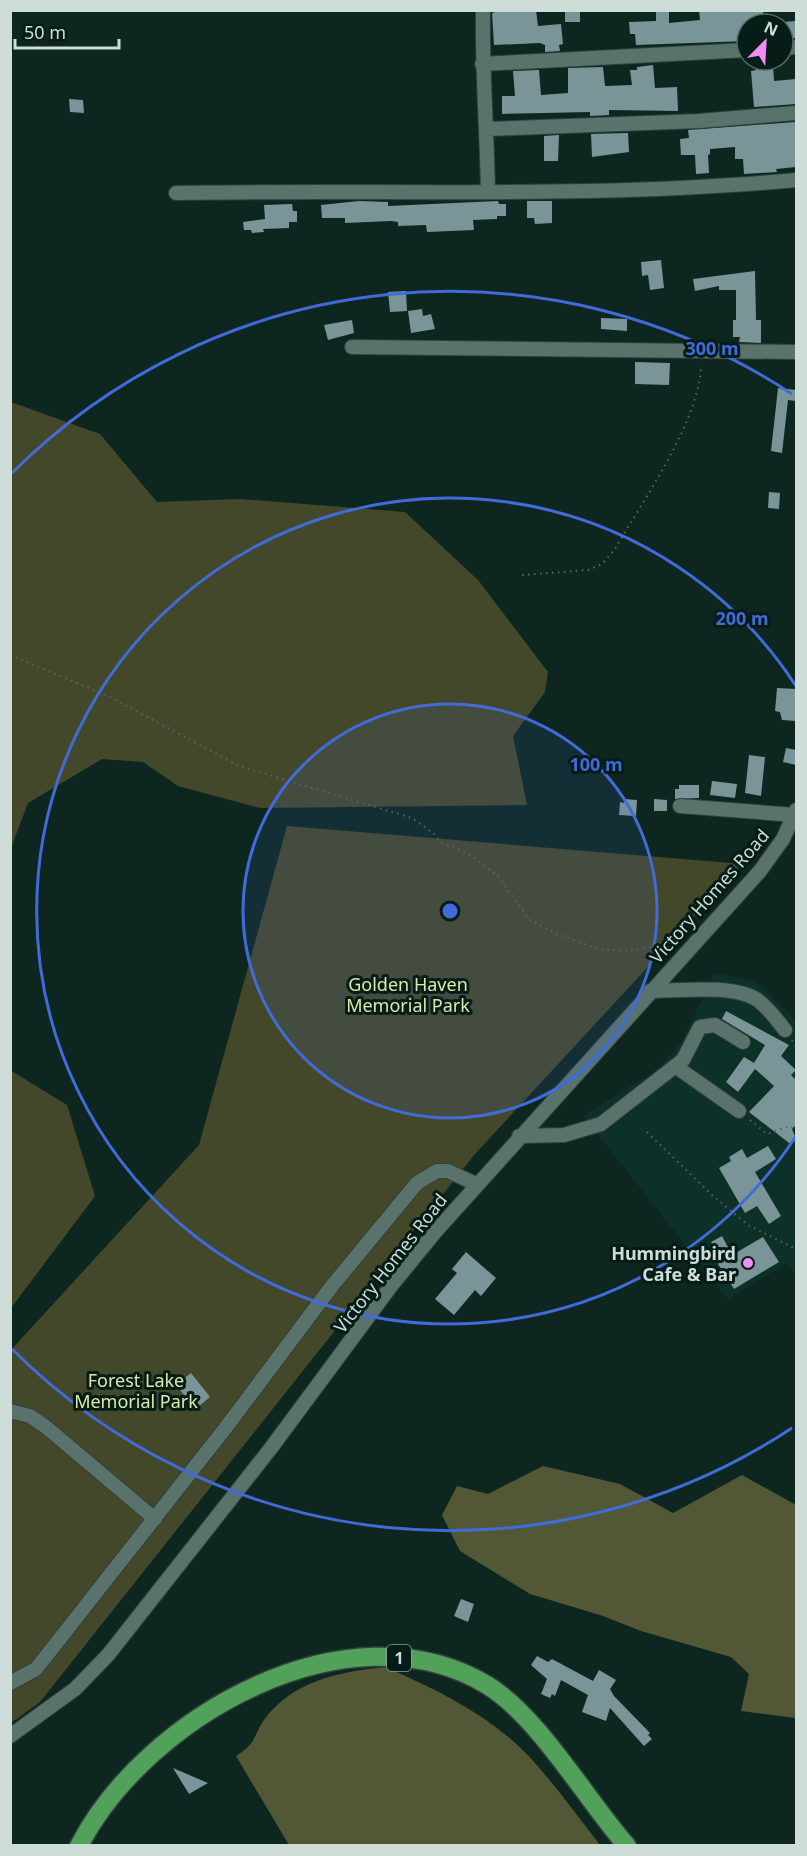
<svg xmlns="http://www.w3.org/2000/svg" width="807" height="1856" viewBox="0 0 807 1856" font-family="'Noto Sans',sans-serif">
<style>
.built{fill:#0d3028}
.green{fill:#44482a}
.forest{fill:#525836}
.building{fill:#799598}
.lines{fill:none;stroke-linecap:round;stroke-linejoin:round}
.minor-casing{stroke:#32403c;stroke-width:16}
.highway-casing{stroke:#32403c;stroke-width:21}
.path{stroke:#546863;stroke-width:2;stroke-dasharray:1.5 4.5;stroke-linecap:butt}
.minor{stroke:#59726b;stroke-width:14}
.highway{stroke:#52a15b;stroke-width:18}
.ring{fill:none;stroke:#416bd8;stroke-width:3}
.poi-dot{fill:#f18bf5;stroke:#051c17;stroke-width:2}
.labels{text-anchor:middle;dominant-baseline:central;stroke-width:6;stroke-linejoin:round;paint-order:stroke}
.shield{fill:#051c17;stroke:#92a39f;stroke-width:1.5}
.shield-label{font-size:16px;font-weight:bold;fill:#cfddd9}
.street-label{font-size:18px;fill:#cfddd9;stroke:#051c17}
.park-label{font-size:18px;fill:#dde8aa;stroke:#051c17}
.poi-label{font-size:18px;font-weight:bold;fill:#cfddd9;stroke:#051c17;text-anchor:end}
.centre{fill:#416bd8;stroke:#051c17;stroke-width:3}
.ring-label{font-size:18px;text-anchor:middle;font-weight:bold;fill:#416bd8;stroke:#051c17;stroke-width:6;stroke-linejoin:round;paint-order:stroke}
</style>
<rect width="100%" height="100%" fill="#0e2620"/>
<path class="built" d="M714,973L756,981L790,1014L796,1025V1274L787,1263L728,1299L583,1116L656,1070L681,1043Z"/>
<path class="green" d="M11,402L100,434L157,502L240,499L405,512L478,580L548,672L545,692L513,736L527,805L260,808L178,786L143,762L102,759L28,803L11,848Z
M287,826L743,864L475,1154L40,1702L11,1723L10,1351L199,1145Z
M10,1070L67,1105L95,1196L11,1308Z"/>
<path class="forest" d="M543,1466L620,1484L673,1513L742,1475L796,1505V1718L741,1711L749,1674L731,1657L641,1631L603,1616L530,1594L460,1551L442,1515L457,1486L488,1494Z
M385,1667C440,1691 494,1717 535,1763C558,1789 579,1818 600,1845H289L236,1756C257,1743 252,1738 264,1720C293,1680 340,1672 385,1667Z"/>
<path class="building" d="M502,10H536L538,26L561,24L563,44L559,45L560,51L545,52V45L540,43L494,45L492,13Z
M565,10H580V22H565Z
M656,10H669V23L700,20L699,10H763L764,24H747V41L636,45L635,34H630L629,22L656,21Z
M796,21V38H783V22Z
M755,60H769L770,65L773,64L774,81L796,79V104L754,107L751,71L756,70Z
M653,65L655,88L677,87L678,111L609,110V115L590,116V112L502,114V96H515L513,71L539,70L541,95L568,93V68L603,67L605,86L632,85L630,70H637V67Z
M69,99L83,100L84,113L70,112Z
M796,122V167L776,169L777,172L744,174L743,159H735V147L710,149V154L708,155L709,173L696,174L695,155H681L680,139L689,138L688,130Z
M628,133L629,152L592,157L591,134Z
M559,135L558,161H544V136Z
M359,201L388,202V206L498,201L499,204H506V216H497V219L473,220L474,230L427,232L426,225L398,226V222L391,221L345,223V218H322L321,205Z
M527,201H552V223L535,224L534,218H527Z
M292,204L293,211H297V222H289V228L263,229L264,232L252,233L251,230H244L243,222L265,219L264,205Z
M661,260L664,288L650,290L648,275L642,276L641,262Z
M755,271L756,320H761V343L739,342L740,337H733V320H736V290H719V286L695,291L693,279Z
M406,291L407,311L390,312L388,292Z
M422,309L423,316L431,314L435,329L411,333L408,311Z
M601,318L627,319V331L601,329Z
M352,320L354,333L328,340L324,325Z
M635,362L670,363L669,385L635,384Z
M778,388L796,390V401L788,400L782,453L771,451Z
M769,492L780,493L779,509L768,508Z
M777,688L796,689V721L782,720L780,712L775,711Z
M786,748L796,750V765L783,762Z
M749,755L765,757L761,796L745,793Z
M712,781L737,784L735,798L710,795Z
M679,785H699V798L675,799V789H679Z
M624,799L637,800L636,816L619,815L620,802L624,803Z
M654,799L667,800V811H654Z
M726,1011L789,1045L781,1056L796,1070L791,1075L796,1080V1125L792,1129L796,1139L789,1143L749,1112L774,1086L755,1069L738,1092L726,1082L744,1057L754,1063L765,1045L722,1019Z
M768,1146L776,1159L755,1172L781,1216L769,1224L757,1206L745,1213L719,1168L731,1161L729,1157L742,1149L747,1158Z
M722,1236L732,1255L763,1237L779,1262L734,1289L718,1264L722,1261L711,1242Z
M466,1252L496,1278L481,1296L475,1290L454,1315L435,1299L457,1273L452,1269Z
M191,1373L210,1397L199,1406L191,1396L187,1399L180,1390L185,1386L181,1381Z
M461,1599L474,1604L468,1622L454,1616Z
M537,1656L548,1662L552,1659L593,1681L599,1670L616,1680L610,1689L614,1696L650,1733L648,1735L652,1739L644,1746L610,1708L606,1721L582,1712L588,1695L561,1680L555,1696L552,1694L550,1698L541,1694L547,1679L531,1665Z
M173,1768L208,1783L189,1794Z"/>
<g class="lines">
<defs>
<path id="minor" d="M483,10C482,71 487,132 488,192
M783,48L796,47
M482,64L747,50
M487,129L699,121L796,113
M176,193C383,189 590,199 796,180
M352,347L796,352
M680,806L795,815
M650,991C680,991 731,984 756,999C768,1007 776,1019 785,1030
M675,1066L739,1111
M519,1136L564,1135L601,1124L683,1060L700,1027L715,1025L743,1042
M10,1411L30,1416L46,1427L155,1519
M10,1683L36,1669L227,1426L332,1286L417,1183L437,1171H448L476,1184
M10,1736L75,1689L108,1655L271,1448L391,1286L436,1231L760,871L783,839L796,810"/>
<path id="highway" d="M79,1846C146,1716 349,1602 487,1685C538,1716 586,1799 627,1846"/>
</defs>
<use href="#minor" class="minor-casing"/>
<use href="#highway" class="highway-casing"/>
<path class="path" d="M522,575L588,570L602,564L615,549C644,498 699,423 701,365
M10,655L108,696L239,766L412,818L433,833L442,843L467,853L498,876L529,919L555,933L598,949L624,951L648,948L683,937
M792,1040L796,1047
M750,1120L767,1134L789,1126L796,1130
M647,1132L712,1195L748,1225L796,1249"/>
<use href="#minor" class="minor"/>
<use href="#highway" class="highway"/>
</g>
<circle cx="450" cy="911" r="207" fill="#416bd8" fill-opacity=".12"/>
<g class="ring">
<circle cx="450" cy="911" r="207"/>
<path d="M796 1136A413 413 0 1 1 796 686"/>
<path d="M792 1428A620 620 0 0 1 12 1349M12 473A620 620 0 0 1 792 394"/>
</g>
<circle class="poi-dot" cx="748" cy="1263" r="6"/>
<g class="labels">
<rect class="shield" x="387" y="1645" width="24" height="26" rx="4.5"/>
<g class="shield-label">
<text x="399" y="1658">1</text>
</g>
<g class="street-label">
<text transform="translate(709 896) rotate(-49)">Victory Homes Road</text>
<text transform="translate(390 1263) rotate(-52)">Victory Homes Road</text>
</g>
<g class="park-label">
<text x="408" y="984">Golden Haven<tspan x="408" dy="21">Memorial Park</tspan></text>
<text x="136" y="1380">Forest Lake<tspan x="136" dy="21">Memorial Park</tspan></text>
</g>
<g class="poi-label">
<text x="736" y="1253">Hummingbird<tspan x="736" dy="21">Cafe &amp; Bar</tspan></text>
</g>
</g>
<circle cx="450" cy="911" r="9" class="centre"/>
<g class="ring-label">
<text x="712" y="355">300 m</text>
<text x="742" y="625">200 m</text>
<text x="596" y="771">100 m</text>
</g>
<rect width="807" height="1856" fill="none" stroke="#cfddd9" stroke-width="24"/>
<g transform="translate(765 42) rotate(24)"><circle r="28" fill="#051c17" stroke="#566965" stroke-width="1.5"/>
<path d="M0-4.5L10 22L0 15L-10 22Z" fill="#f18bf5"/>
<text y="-9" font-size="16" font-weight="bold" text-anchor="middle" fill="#cfddd9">N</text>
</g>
<path d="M15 39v9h104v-9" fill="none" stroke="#cfddd9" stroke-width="3"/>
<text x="24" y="39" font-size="18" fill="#cfddd9" stroke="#051c17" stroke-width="4.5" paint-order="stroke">50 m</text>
</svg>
